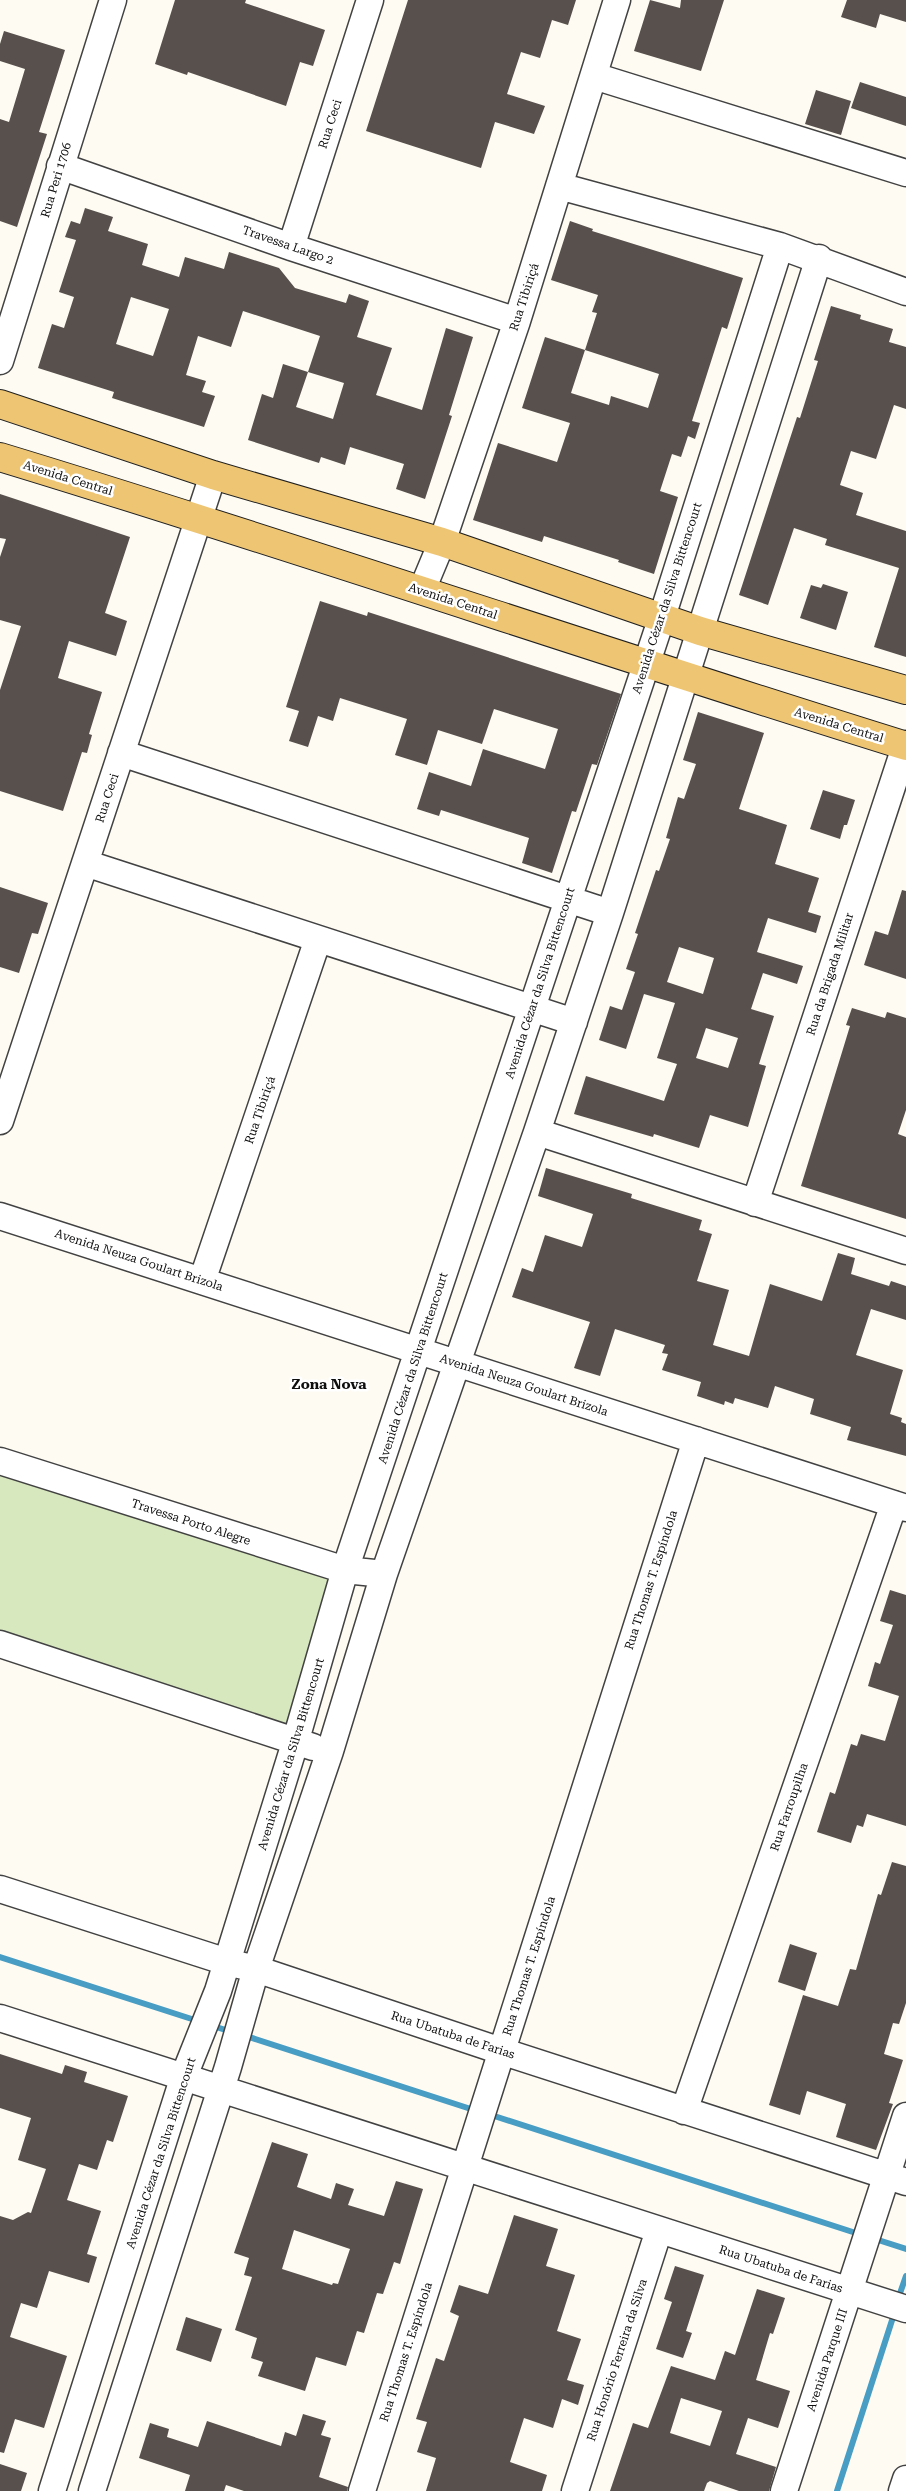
<svg xmlns="http://www.w3.org/2000/svg" width="906" height="2491" viewBox="0 0 906 2491" font-family="'Roboto Serif',serif">
<style>
.green{fill:#d7e7be}
.lines{fill:none;stroke-linecap:round;stroke-linejoin:round}
.stream{stroke:#479dc3;stroke-width:6}
.building{fill:#57504c;fill-rule:evenodd}
.minor-casing{stroke:#424242;stroke-width:29}
.major-casing{stroke:#202020;stroke-width:30}
.minor{stroke:#fff;stroke-width:26}
.major{stroke:#eec573;stroke-width:28}
.labels{text-anchor:middle;dominant-baseline:central;stroke-width:5;stroke-linejoin:round;paint-order:stroke}
.street-label{font-size:12px;fill:#0f0f0f;stroke:#fff}
.neighbourhood-label{font-size:14px;font-weight:bold;fill:#0f0f0f;stroke:#fff}
</style>
<rect width="100%" height="100%" fill="#fefbf3"/>
<path class="green" d="M0,1471L336,1580L289,1729L0,1633Z"/>
<g class="lines">
<path class="stream" d="M0,1957L201,2022
M210,2025L232,2032
M243,2035L477,2111
M488,2114L862,2235
M872,2238L906,2249
M898,2299L906,2276
M837,2491L895,2311"/>
</g>
<path class="building" d="M175,0H246L245,3L325,30L313,66L300,62L286,106L188,72L187,75L155,64Z
M408,0H576L568,25L552,20L540,58L521,52L507,94L545,106L534,134L495,122L481,168L366,131Z
M650,0L680,8L681,0H724L701,71L634,51Z
M847,0H906V22L880,14L876,28L841,17Z
M4,31L65,50L39,132L47,134L17,227L0,221V119L9,122L25,69L0,61V44Z
M860,82L906,97V126L851,108Z
M816,90L851,101L841,135L805,124Z
M85,208L113,217L108,231L148,244L142,265L179,277L185,257L224,269L229,252L279,268L295,288L346,303L349,294L369,301L357,337L392,348L376,395L422,410L446,328L473,337L449,415L452,416L425,499L396,489L404,464L350,447L345,465L321,457L319,463L248,440L262,394L273,398L283,364L308,372L320,336L243,311L231,347L198,336L186,375L206,381L202,392L215,396L204,427L112,398L114,392L38,368L52,324L64,328L74,297L59,292L76,240L65,237L71,221L80,224ZM131,297L169,309L153,356L116,344ZM308,372L344,383L333,419L296,407Z
M570,221L593,229L592,231L743,278L727,329L722,327L692,421L700,423L695,439L688,436L681,457L672,454L660,491L678,497L654,574L618,562L619,560L544,536L542,542L473,520L498,443L557,462L570,423L522,408L545,337L585,350L597,313L592,312L598,295L551,280ZM585,350L659,374L648,408L611,396L609,405L571,393Z
M831,306L861,315L860,319L893,329L889,342L906,347V409L894,405L876,459L851,451L840,485L863,493L856,515L906,531V657L874,647L899,568L825,545L827,539L794,528L768,605L739,595L797,417L800,418L818,361L814,360Z
M0,494L130,537L105,613L127,621L116,656L69,641L58,678L102,692L89,734L92,735L87,753L82,752L63,811L0,791V690L21,626L0,620V557L6,539L0,538Z
M823,584L848,592L836,630L800,618L811,585L821,588Z
M320,601L367,616L368,612L621,694L597,765L592,764L576,812L572,811L552,873L522,863L529,838L441,810L439,816L417,809L429,772L471,786L483,749L545,769L558,729L494,709L482,744L438,730L427,765L395,755L407,719L340,698L333,721L318,716L308,747L289,741L299,711L286,707Z
M698,712L764,733L739,809L787,825L775,864L819,878L808,912L821,916L816,933L768,918L757,952L803,966L797,984L763,973L751,1009L774,1016L759,1064L766,1066L748,1127L710,1115L699,1148L654,1134L653,1137L574,1114L586,1076L664,1101L677,1064L657,1058L675,1003L644,994L626,1049L599,1040L610,1006L622,1010L635,972L626,969L638,934L635,933L656,870L659,871L670,839L666,838L678,797L684,799L696,764L683,760ZM679,947L714,958L703,994L667,982ZM706,1028L738,1038L728,1068L696,1058Z
M823,790L855,800L847,825H844L840,839L810,829Z
M0,887L48,903L38,934L32,933L19,973L0,967Z
M902,890L906,891V979L864,965L875,931L888,935Z
M852,1008L885,1018L887,1012L906,1018V1110L898,1134L906,1137V1219L801,1186L850,1026L846,1025Z
M546,1168L632,1194L631,1198L702,1220L699,1230L712,1234L697,1281L729,1290L713,1345L749,1356L770,1284L822,1301L838,1253L855,1258L851,1274L889,1286L891,1281L906,1286V1320L871,1309L856,1355L903,1370L890,1414L902,1418L901,1422L906,1424V1456L847,1440L851,1427L810,1414L814,1399L775,1386L768,1408L735,1398L733,1404L725,1401L724,1405L697,1396L701,1382L662,1370L668,1354L662,1353L665,1345L615,1329L600,1376L574,1368L590,1322L512,1297L522,1268L533,1272L545,1235L582,1247L593,1214L538,1196Z
M890,1590L906,1595V1826L867,1814L863,1827L857,1825L851,1843L817,1832L830,1792L835,1794L851,1744L857,1746L861,1734L885,1741L899,1696L868,1686L875,1662L880,1664L893,1625L880,1621Z
M892,1862L906,1866V2003L899,2024L893,2023L884,2054L903,2060L889,2103L893,2104L876,2150L836,2137L846,2104L807,2091L800,2115L769,2105L803,1995L838,2006L850,1969L856,1970L878,1894L881,1895Z
M790,1944L817,1953L805,1991L778,1982Z
M0,2054L62,2074L65,2065L87,2072L84,2082L128,2096L113,2142L107,2140L97,2170L79,2164L67,2200L101,2211L87,2254L97,2257L89,2283L49,2271L37,2308L21,2303L10,2337L67,2356L44,2428L15,2419L4,2453L0,2452V2216L13,2220L28,2212L31,2213L46,2169L18,2160L31,2118L0,2108Z
M272,2142L308,2154L297,2187L331,2199L336,2183L354,2189L348,2205L384,2216L396,2181L423,2189L400,2264L394,2262L383,2294L377,2293L364,2333L357,2331L346,2366L316,2357L305,2391L258,2376L263,2362L251,2358L257,2338L235,2330L252,2277L244,2275L249,2258L234,2253ZM294,2230L350,2249L338,2284L333,2283L332,2285L282,2269Z
M514,2215L558,2229L546,2266L575,2275L557,2331L581,2339L567,2380L584,2385L578,2405L562,2399L553,2428L524,2418L510,2462L547,2475L542,2491H426L436,2458L417,2452L427,2422L416,2419L436,2358L444,2361L459,2316L450,2312L459,2285L488,2294Z
M675,2266L704,2275L686,2331L692,2333L683,2358L656,2349L672,2302L664,2299Z
M757,2289L785,2298L773,2334L770,2333L756,2380L790,2391L778,2428L748,2418L736,2454L776,2467L769,2491H739L710,2481L707,2483L704,2491H610L633,2423L648,2428L671,2366L715,2380L725,2351L735,2355ZM681,2398L722,2411L710,2446L670,2433Z
M186,2317L222,2329L211,2362L176,2350Z
M303,2414L326,2421L321,2435L331,2438L319,2477L348,2487L347,2491H244L226,2485L224,2491H185L190,2475L139,2458L150,2423L169,2429L167,2437L198,2447L207,2421L281,2446L285,2432L296,2436Z
M0,2464L27,2473L21,2491H0Z"/>
<g class="lines">
<defs>
<path id="minor" d="M594,76L906,173
M60,166L291,247L517,321
M559,186L780,246L906,292
M291,247L370,0
M0,361L113,0
M422,590L442,542L517,321L617,0
M121,753L610,913
M85,863L574,1022
M0,1121L213,475
M537,1132L906,1251
M755,1203L906,744
M0,1216L906,1508
M202,1281L318,939
M0,1461L345,1570L384,1574
M0,1644L313,1747
M0,1889L227,1962L256,1969L501,2051L906,2182
M0,2018L906,2309
M684,2111L894,1504
M52,2491L184,2076L218,1991L295,1743L345,1570L662,617L780,246
M92,2491L228,2067L256,1969L330,1751L384,1574L537,1132L610,913L819,258
M362,2491L696,1440
M575,2491L659,2230
M784,2491L906,2116
M902,2491L906,2479"/>
<path id="major" d="M0,404L213,475L442,542L700,631L906,690
M0,457C303,549 603,652 906,746"/>
</defs>
<use href="#minor" class="minor-casing"/>
<use href="#major" class="major-casing"/>
<use href="#minor" class="minor"/>
<use href="#major" class="major"/>
</g>
<g class="labels">
<g class="street-label">
<text transform="translate(330 124) rotate(-72)">Rua Ceci</text>
<text transform="translate(56 180) rotate(-73)">Rua Peri 1706</text>
<text transform="translate(288 245) rotate(19)">Travessa Largo 2</text>
<text transform="translate(524 297) rotate(-72)">Rua Tibiriçá</text>
<text transform="translate(68 478) rotate(17)">Avenida Central</text>
<text transform="translate(667 598) rotate(-72)">Avenida Cézar da Silva Bittencourt</text>
<text transform="translate(453 601) rotate(18)">Avenida Central</text>
<text transform="translate(839 725) rotate(17)">Avenida Central</text>
<text transform="translate(107 798) rotate(-72)">Rua Ceci</text>
<text transform="translate(830 974) rotate(-72)">Rua da Brigada Militar</text>
<text transform="translate(540 983) rotate(-72)">Avenida Cézar da Silva Bittencourt</text>
<text transform="translate(260 1110) rotate(-71)">Rua Tibiriçá</text>
<text transform="translate(139 1260) rotate(18)">Avenida Neuza Goulart Brizola</text>
<text transform="translate(413 1368) rotate(-72)">Avenida Cézar da Silva Bittencourt</text>
<text transform="translate(524 1385) rotate(18)">Avenida Neuza Goulart Brizola</text>
<text transform="translate(191 1522) rotate(18)">Travessa Porto Alegre</text>
<text transform="translate(651 1580) rotate(-72)">Rua Thomas T. Espíndola</text>
<text transform="translate(291 1754) rotate(-73)">Avenida Cézar da Silva Bittencourt</text>
<text transform="translate(789 1807) rotate(-71)">Rua Farroupilha</text>
<text transform="translate(529 1966) rotate(-72)">Rua Thomas T. Espíndola</text>
<text transform="translate(453 2035) rotate(18)">Rua Ubatuba de Farias</text>
<text transform="translate(161 2153) rotate(-72)">Avenida Cézar da Silva Bittencourt</text>
<text transform="translate(781 2269) rotate(18)">Rua Ubatuba de Farias</text>
<text transform="translate(406 2352) rotate(-72)">Rua Thomas T. Espíndola</text>
<text transform="translate(617 2360) rotate(-72)">Rua Honório Ferreira da Silva</text>
<text transform="translate(827 2360) rotate(-72)">Avenida Parque III</text>
</g>
<g class="neighbourhood-label">
<text x="329" y="1384">Zona Nova</text>
</g>
</g>
</svg>
